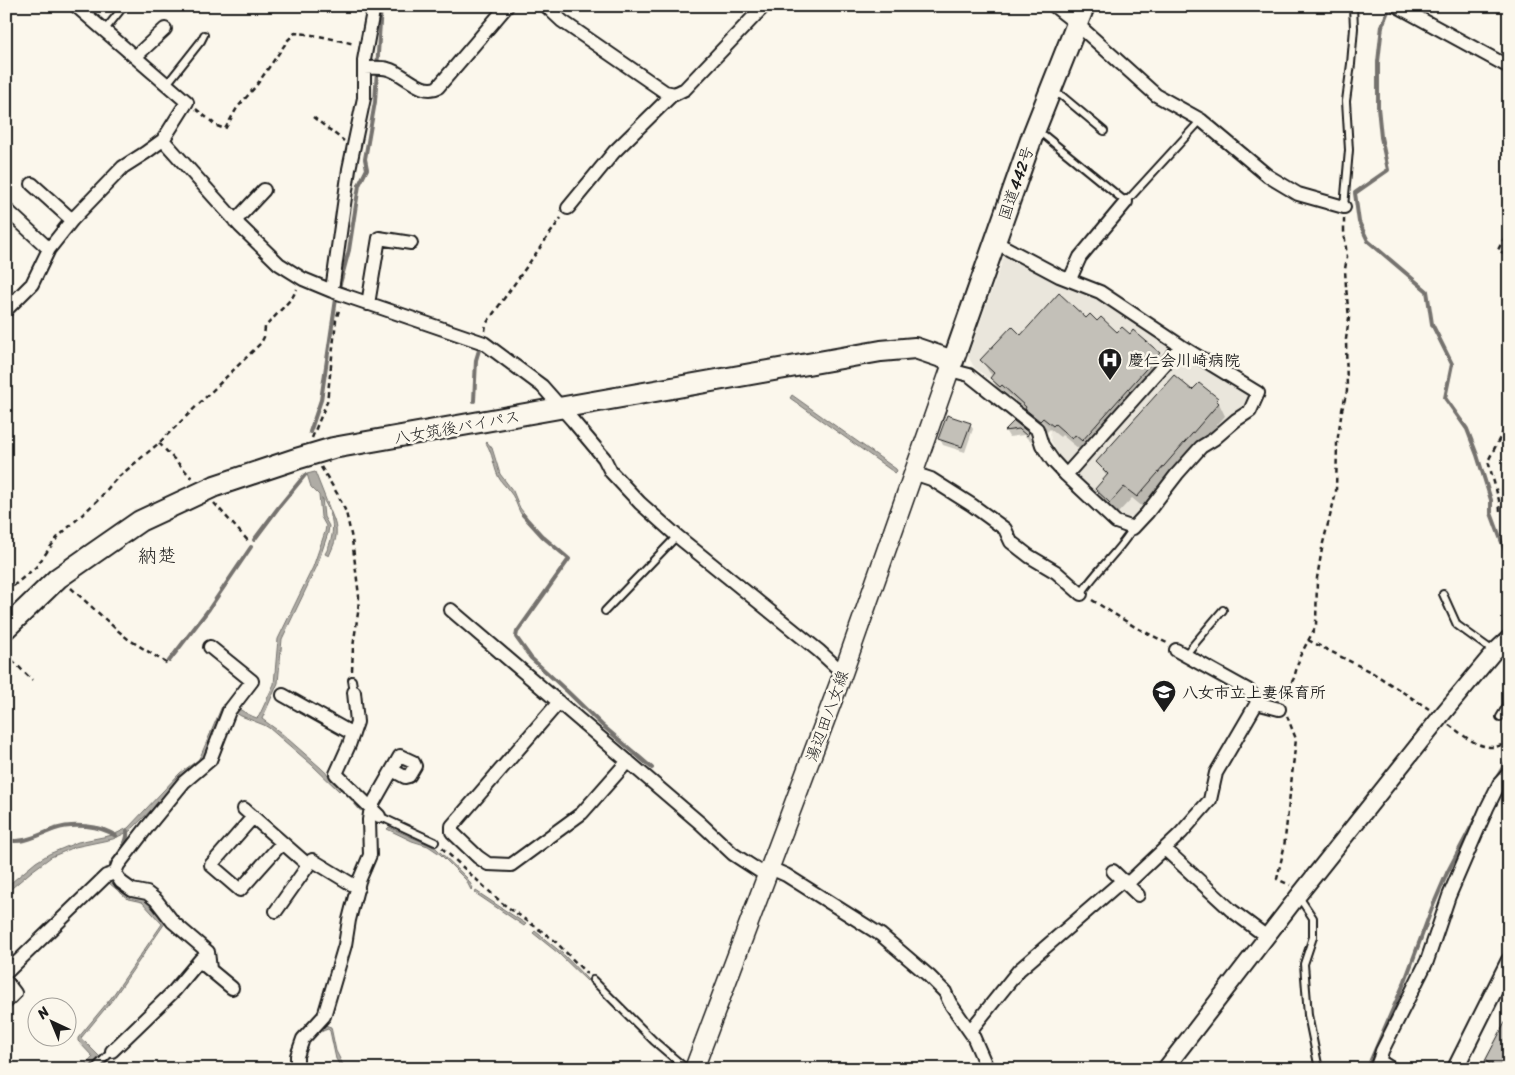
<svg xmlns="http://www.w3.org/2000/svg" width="1515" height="1075" viewBox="0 0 1515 1075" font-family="Sriracha,'Klee One',sans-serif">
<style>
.built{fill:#eae6dc}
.water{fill:#afaca5;stroke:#74726e}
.shadow{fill:#0003}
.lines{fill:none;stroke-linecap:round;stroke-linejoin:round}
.stream{stroke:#74726e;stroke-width:4}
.building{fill:#c3c0b8;stroke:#1c1c1c}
.service-casing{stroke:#1c1c1c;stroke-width:10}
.minor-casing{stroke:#1c1c1c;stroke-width:16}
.tertiary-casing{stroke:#1c1c1c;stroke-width:19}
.secondary-casing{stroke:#1c1c1c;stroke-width:21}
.trunk-casing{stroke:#1c1c1c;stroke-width:24}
.path{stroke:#1c1c1c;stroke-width:2.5;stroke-dasharray:5 4;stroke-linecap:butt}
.service{stroke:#fbf7ec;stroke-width:6}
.minor{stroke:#fbf7ec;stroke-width:12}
.tertiary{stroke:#fbf7ec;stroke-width:15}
.secondary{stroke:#fbf7ec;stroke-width:18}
.trunk{stroke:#fbf7ec;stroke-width:20}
.labels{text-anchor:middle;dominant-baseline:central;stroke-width:5;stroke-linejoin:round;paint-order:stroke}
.street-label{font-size:16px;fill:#1c1c1c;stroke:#fbf7ec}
.poi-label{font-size:16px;font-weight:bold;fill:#1c1c1c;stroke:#fbf7ec;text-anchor:start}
.quarter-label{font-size:19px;fill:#1c1c1c;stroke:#fbf7ec}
</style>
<rect width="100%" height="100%" fill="#fbf7ec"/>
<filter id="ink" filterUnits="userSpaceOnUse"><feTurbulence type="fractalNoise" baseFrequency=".02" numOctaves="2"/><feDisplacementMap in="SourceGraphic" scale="10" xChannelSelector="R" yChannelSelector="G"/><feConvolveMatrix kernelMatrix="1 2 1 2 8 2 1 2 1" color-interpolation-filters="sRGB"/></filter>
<g filter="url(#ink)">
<path class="built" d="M1005,254L1067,287L1093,294L1251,395L1248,403L1216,431L1142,513L1125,519L1119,516L1060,458L1051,441L1049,426L974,367L968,356Z"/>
<path class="water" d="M792,395L896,469L897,471L895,473L790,398Z
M487,442L492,448L500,474L513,491L520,508L527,517L525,519C517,511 517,500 510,492C506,486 501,483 498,476C493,465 493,454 486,443Z
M315,472L334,520C339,535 335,542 329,556L325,554C336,534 335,517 322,498L324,517L329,526L328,533L317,566L282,639L278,683L262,719L280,732L321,768L342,788L339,791L312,765L269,728L264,725L241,716L226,707L203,759L130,831L113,839L75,847L51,857L32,871L6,893V887L36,862L49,854L78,842L113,835L128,828L180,773L198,760L201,755L223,704C232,702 246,715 257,718L259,716L274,684L278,639L313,567L325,532L326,526L321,517L319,495L311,487L307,474Z
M389,827L436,848L467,878L473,888L471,890L466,880L440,854L428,846L412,841L387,829Z
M111,881L128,896L143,899L146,901L165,923L113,999L81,1038L100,1057L89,1069H82L93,1057L78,1041V1038L111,998L162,924L142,902L128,899L109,883Z
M476,891L526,924L524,926L475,893Z
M535,931L562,953L588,980L587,981L558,953L533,933Z
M325,1025L331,1027L336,1051L345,1069H342L336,1059L330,1031L328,1029C307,1036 303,1049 303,1069H301L303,1047L319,1029Z"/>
<path class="shadow" d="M1086,319L1097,322L1117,334L1130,336L1133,331L1159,354L1166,366L1090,452L1082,446L1079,449L1062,435L1060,437L1050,429L1047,432L1033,421L1030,415L1009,395L1007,398L998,390L992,378L993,376L989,372L982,360L1021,337Z
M1199,384L1217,399L1225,416L1144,508L1132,498L1117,514L1103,501L1096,489L1107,477L1098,463L1192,392Z
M1014,423L1028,434L1032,440L1030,441L1024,435L1009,437L1006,432Z
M970,424L973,429L965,452L943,445L940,439Z
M1487,1061L1509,1069H1491Z"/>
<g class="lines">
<path class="stream" d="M1390,6L1382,26L1378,62V107L1381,137L1388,170L1355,193L1359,222L1368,241L1427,291L1432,324L1452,364L1445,398L1467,429L1477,455L1491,500V513L1507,556
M474,401L476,360L479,350
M310,432L321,400L336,299L349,250L359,185L367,169L365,159L375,102L381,6
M523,515L542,536L569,559L517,632L516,637L531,658L568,692L602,725L652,768
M254,540L278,508L305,475
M169,661L209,609L251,547
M1495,781L1509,757
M354,801L361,809
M6,840C25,844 38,835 55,829C73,823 100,825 116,836
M111,864C117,856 129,842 127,831
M1367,1069L1405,981L1432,908L1447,873L1478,814"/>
</g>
<path class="building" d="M1059,293L1086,318L1090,314L1097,321L1101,317L1117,332L1122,327L1130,334L1133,330L1160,353L1082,441L1075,435L1072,439L1055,424L1053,426L1043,418L1040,421L1025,409L1026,407L1002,385L1000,387L990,378L994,373L980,360L1012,326L1021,335Z
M1174,375L1192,390L1199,383L1218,398L1216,400L1219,403L1137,497L1124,487L1110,503L1095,489L1108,474L1096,462Z
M947,415L971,423L962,447L938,439Z
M1014,421L1029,433L1027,436L1019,429L1004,431Z
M1509,1015V1069H1499L1485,1061Z"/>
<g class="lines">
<defs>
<path id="service" d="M104,31L124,6
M167,84L201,41L204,35
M1053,93L1062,96L1104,131
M1045,136L1126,202L1201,120
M1344,207L1349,150L1346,101L1351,64L1354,28L1353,6
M1081,594C1096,570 1119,552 1133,528
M1443,594L1457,625L1493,651
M605,611L677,536
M1498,648L1509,659
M1185,655L1223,610
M352,680L354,692
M1500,717L1509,702
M379,816L435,842
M1299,897L1313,918V937L1304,964L1308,1015L1319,1069
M593,980L654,1041L682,1065L689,1069
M1380,1058L1398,1069
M94,1069L112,1051"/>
<path id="minor" d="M546,6L562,21L665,92L675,94L685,89L764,6
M1054,6L1077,24L1156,95L1201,120L1268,176L1298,194L1344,207
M1397,6L1509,67
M135,57L165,29
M364,68C372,68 381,67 388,69C404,73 422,96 438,87L507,6
M163,140L240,226L279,264L303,279L332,291L484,343L542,386L573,421L604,458L611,472L640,503L677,536L819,651L843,673
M32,184L72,220
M568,208L614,152L673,94
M6,209L49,249
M235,221L264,190
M1070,279L1080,257L1126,202
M330,290L333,283L349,169L364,98V60L374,6
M368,304L379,238L411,243
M6,310L32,284L49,249L72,220L123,167L145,153L163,140L187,102L76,6
M950,370L969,375L1037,429L1042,445L1053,461L1066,475L1116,522L1133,528L1147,513L1177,474L1201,447L1214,439L1236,420L1250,411L1258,393L1181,346L1100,292L1059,276L995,242
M913,473L931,479L972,505L1005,529L1011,542L1029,556L1056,572L1081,594
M1066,475L1181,346
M451,610L700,823L733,854L767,876
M1176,650L1248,690L1258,701L1264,705L1279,709
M354,692L357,722L349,745L336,774L379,816
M283,695L353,734
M559,702L452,826V832L478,857L488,864L511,865L582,813L628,761
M244,809L308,865
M253,817L211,865L240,890L282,843
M1165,849L1231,910L1267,937
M770,868L786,875L881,935L929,976L945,992L950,1003L973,1036L987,1068
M1113,871L1138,895
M1127,884L1181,833L1210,800L1216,773L1258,701
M276,911L312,860L358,888
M203,964L232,988
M210,969L208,952L173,922L156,900L147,893L132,890L121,882L115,873L118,865L148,826L184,782L210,760L229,711L252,681L210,647
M6,973L106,876L115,873
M6,981L15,993L6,1002
M970,1031L1019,970L1123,880
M112,1051L174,991L200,960L208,952
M297,1069V1056L303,1039L324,1016L345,945L349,920L359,881L370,855L369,820L371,807L400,756L413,762L415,766L409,776L405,777L392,770
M1376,1069L1380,1058L1382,1051L1427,961L1449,896L1487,808L1499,784L1509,773"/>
<path id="tertiary" d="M1165,1069L1298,896L1441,716L1494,652L1509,638
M1455,1069L1509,961"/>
<path id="secondary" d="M694,1069L843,673L953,361"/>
<path id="trunk" d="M6,628L58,578L140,521L215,486L296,459L333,448L881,351L915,348L953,361L1032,137L1084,6"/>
</defs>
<use href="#service" class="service-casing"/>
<use href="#minor" class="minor-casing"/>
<use href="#tertiary" class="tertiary-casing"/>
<use href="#secondary" class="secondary-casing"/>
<use href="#trunk" class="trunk-casing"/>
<path class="path" d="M196,109L217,126L225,129L237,108L256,86L288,40L295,33C315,34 336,40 355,44
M313,117L344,141
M1509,229L1498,250L1509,256
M485,331L486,324L561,218
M312,438L327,402L336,320L340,307
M159,443L192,478
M321,467L338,495L346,512L352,539L359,596L358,613L353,647L352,671
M214,503L250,543
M1500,511L1499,500L1488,461L1509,420
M71,588L116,629L128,639L168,664
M6,592L36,567L57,538L98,500L116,479L159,443L261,343L264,337L265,327L292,298L297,289
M1092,600L1135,627L1167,643
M1308,640L1373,673L1429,709
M6,654L32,680
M1283,698L1294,678L1300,656L1316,626L1317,578L1323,543L1336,493L1337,443L1342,410L1347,391L1346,339L1349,318L1346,287L1345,269L1347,257L1344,231V217
M1287,716L1296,739L1284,848L1277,879L1290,885
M1449,725C1462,734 1477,748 1493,747C1499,747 1503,743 1509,744
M442,848L502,903L554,940L587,974"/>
<use href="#service" class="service"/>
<use href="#minor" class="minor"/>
<use href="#tertiary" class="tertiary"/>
<use href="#secondary" class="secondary"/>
<use href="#trunk" class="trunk"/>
</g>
</g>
<defs>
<symbol id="hospital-pin" viewBox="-11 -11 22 30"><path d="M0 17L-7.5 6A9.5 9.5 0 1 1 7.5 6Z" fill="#1c1c1c" stroke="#fbf7ec"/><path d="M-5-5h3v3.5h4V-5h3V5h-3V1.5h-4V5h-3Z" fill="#fff"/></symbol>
<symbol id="school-pin" viewBox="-11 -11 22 30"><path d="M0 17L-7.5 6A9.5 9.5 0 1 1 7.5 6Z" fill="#1c1c1c" stroke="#fbf7ec"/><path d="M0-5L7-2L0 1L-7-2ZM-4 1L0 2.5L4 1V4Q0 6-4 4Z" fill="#fff"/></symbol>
</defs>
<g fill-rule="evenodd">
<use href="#hospital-pin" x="1096" y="346" width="28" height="38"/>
<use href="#school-pin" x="1150" y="678" width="28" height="38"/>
</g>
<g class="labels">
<g class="street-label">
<text transform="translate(1016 183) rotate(-71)">国道442号</text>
<text transform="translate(457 427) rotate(-10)">八女筑後バイパス</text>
<text transform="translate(827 716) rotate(-70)">湯辺田八女線</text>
</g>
<g class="poi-label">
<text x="1128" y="360">慶仁会川崎病院</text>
<text x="1182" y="692">八女市立上妻保育所</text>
</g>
<g class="quarter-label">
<text x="157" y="555">納楚</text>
</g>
</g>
<rect width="1515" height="1075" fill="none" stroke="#fbf7ec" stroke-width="25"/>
<rect x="12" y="12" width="1490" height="1050" fill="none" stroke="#1c1c1c" stroke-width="2" filter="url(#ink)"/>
<g transform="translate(52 1022) rotate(316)"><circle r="24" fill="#fbf7ec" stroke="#a29f99"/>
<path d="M0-4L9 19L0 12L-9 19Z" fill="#1c1c1c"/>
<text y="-8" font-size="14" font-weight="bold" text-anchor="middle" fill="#1c1c1c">N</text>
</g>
</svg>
